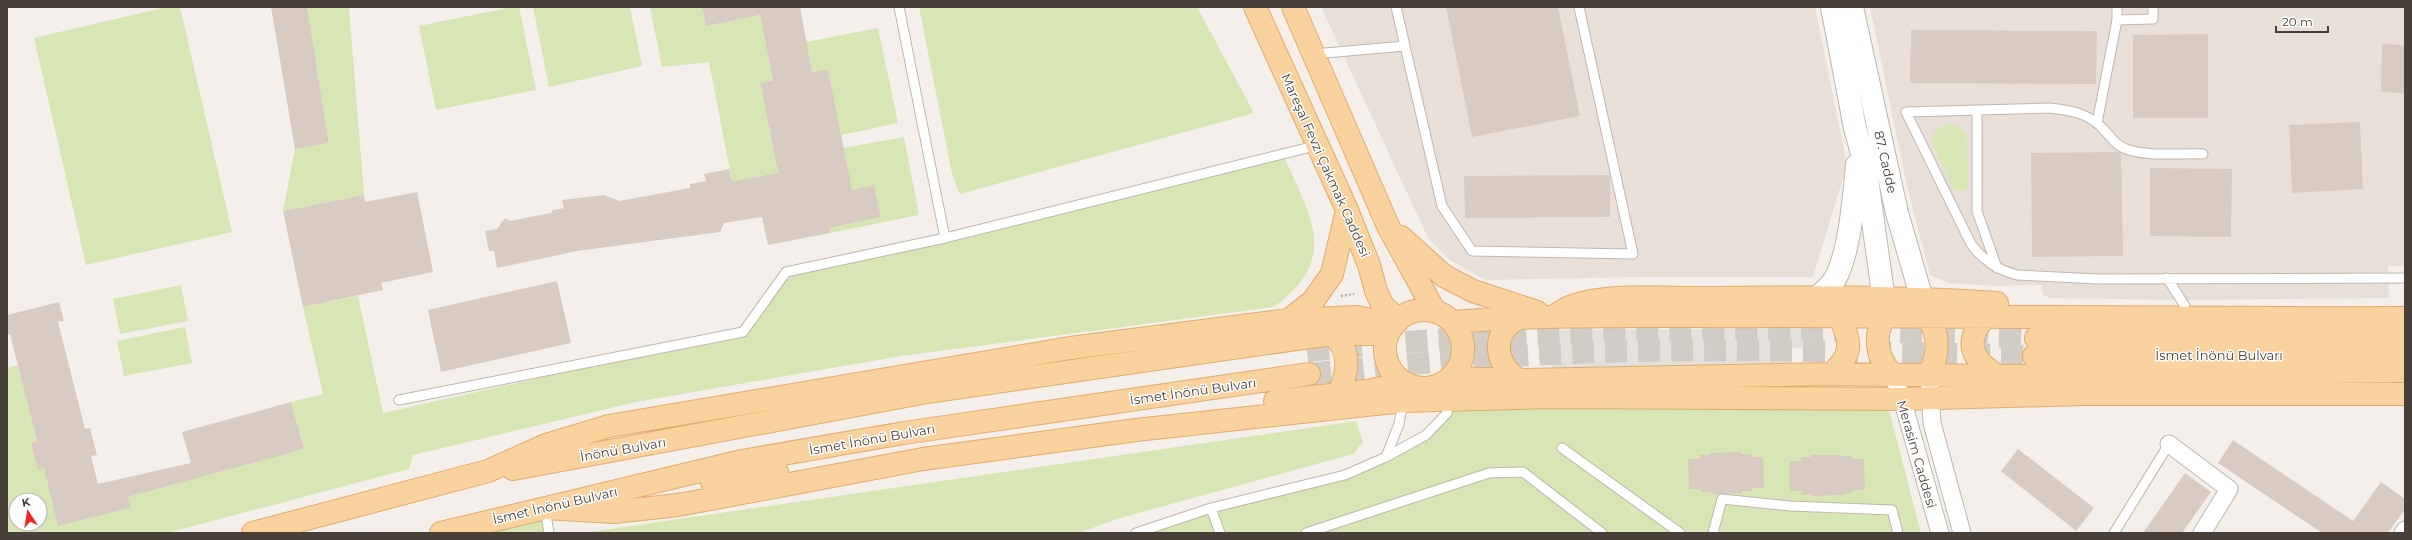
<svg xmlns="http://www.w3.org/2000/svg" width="2412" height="540" viewBox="0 0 2412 540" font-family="Montserrat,sans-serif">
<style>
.residential{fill:#e8e0d8}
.green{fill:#d7e6b4;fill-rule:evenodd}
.parking{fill:#e3e0de}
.building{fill:#d8ccc2}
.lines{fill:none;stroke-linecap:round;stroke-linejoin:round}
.primary-tunnel{stroke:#d2ccc6;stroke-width:22;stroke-dasharray:22 11;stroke-linecap:butt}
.service-casing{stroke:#bfb6ac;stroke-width:11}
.minor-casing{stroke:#bfb6ac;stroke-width:19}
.tertiary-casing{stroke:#bfb6ac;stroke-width:24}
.primary-casing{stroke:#dfac6d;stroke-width:24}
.path{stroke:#c0af9e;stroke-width:2.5;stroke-dasharray:2 2;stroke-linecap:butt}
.service{stroke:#fff;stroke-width:9}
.minor{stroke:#fff;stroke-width:17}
.tertiary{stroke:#fff;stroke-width:22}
.primary{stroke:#fad29d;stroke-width:22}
.labels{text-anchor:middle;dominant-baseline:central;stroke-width:3;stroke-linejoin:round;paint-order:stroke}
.street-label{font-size:13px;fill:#483f38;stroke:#fff}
</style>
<rect width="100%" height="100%" fill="#f4efea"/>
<path class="residential" d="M1321,7H1815L1847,165L1813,277H1644L1486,280L1451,261L1428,238Z
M1870,7H2405V266H2388L2389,298L2181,300L2049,298L2042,294L2041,285L1995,286L1949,283L1930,275L1907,186Z"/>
<path class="green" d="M167,7H180L232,232L86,265L34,38Z
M307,7H349L364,195L283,211L295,149L329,143Z
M512,7H519L536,90L436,110L419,26Z
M533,7H630L642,66L549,87Z
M650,7H702L706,26L760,15L773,80L760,83L778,173L732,181L709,62L662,67Z
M919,7H1197L1254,113L960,194L953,178Z
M878,28L898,123L841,135L828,69L812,72L806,42Z
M1950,124L1961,128L1967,135L1968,186L1964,191L1953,189L1931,141C1933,130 1939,127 1950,124Z
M904,137L919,215L830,233L829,228L881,217L874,186L852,190L843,148Z
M1283,154C1310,217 1341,257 1274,307L901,356L636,402L413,455L409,469L167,533H7V368L18,365L37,441L32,443L39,469L44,468L59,526L131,508L128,497L304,449L291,402L323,394L303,307L358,296L383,413L743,332L786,272ZM16,500H40V524H16Z
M181,285L188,321L120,334L113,299Z
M185,327L192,363L124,376L117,341Z
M1449,399H1886L1921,533H1136L1345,475L1426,435L1447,413Z
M1356,421L1363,442L1353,454L1117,519L1079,533H582Z
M545,508L549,533H441Z"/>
<path class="parking" d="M1811,328L1812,347L1792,348V367L1552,368V330Z"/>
<path class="building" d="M271,7H307L329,143L295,149Z
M702,7H800L812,72L828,69L852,190L874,185L881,217L829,228L830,233L768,245L762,217L724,223L720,232L577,251L497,268L494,251H489L485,231L497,229L505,218L510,221L551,213L553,210L564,208L562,200L604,195L619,201L690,188V184L706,181L704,174L729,169L732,181L778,173L760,83L773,80L760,15L706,26Z
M1446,7H1558L1580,116L1472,137Z
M1911,30L2097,31L2096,84L1910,83Z
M2208,34V118H2133V35Z
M2382,44L2405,45V93L2381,92Z
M2360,122L2363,189L2292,193L2289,125Z
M2119,152L2121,154L2123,256L2032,257L2031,153Z
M2150,168L2232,169L2231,237L2150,236Z
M1610,175V217L1465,218L1464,176Z
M417,192L433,272L381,283L383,290L303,307L283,211L364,195L365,202Z
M557,281L571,343L441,372L428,310Z
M59,302L64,321L58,322L85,429L90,428L97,455L91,456L98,484L191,463L182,432L291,402L304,449L128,497L131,508L58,526L44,468L38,470L31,443L37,441L10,334L7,335V315Z
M2233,440L2353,521L2381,482L2405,499V509L2388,533H2322L2218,463Z
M2018,449L2094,508L2076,531L2001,471Z
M1742,452L1741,454H1751V457H1763L1764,488H1752V491H1742V493L1711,494V492H1701V489H1689L1688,459H1700V455H1710V453Z
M1811,455H1842V456H1852V459H1864L1865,490H1853V493L1843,494V495L1812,496V494L1802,495V491H1790L1789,461H1801V457H1811Z
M2185,473L2211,492L2182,533H2143Z"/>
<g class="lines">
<path class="primary-tunnel" d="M1307,351C1476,334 1646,327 1816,330C1889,331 1962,335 2036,338
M1309,374C1396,365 1483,357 1571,353C1725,347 1880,352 2034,356"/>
<defs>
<path id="service" d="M899,7L945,238
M1396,7L1442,206L1472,251L1633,254L1579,7
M2117,20L2153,19V7
M1314,54L1405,46
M1977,110V211L1997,268
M2097,123L2117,20V7
M2203,154C2181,153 2147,157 2126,149C2116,146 2113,139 2106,132C2090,113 2071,110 2048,108L1906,112L1971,244C1984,261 1996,269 2017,275L2098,279L2405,278
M2167,278L2185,306
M399,400L743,332L786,272L945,238L1319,145
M1562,448L1680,533
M1386,457L1399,424L1403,401
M545,508L549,533
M1136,533L1211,508
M1220,533L1211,508L1345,475L1386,457L1426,435L1447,413L1449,399L1445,381
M1306,533L1489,473L1523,472L1602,533
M1713,533L1722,499L1790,506L1892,510L1898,533
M2114,533L2169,444"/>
<path id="minor" d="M1893,375L1902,399L1940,533
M1929,376L1932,423L1962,533
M2169,444L2229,489L2202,533
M2403,533L2405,530"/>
<path id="tertiary" d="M1832,7L1855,128L1865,164L1886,315
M1852,7L1897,213L1927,316
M1818,297C1823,292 1831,286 1835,279C1850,252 1854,196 1857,165"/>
<path id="primary" d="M1255,7L1347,210L1369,265L1376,291L1383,306L1399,320
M1293,7L1388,226L1434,310
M1401,237L1444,276L1473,291L1537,312
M1385 349a39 39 0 1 1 78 0a39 39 0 1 1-78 0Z
M1559,313C1586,292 1661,298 1695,298C1796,297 1897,296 1997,303
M1886,315C1872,334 1877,360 1893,375
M1927,316C1941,336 1938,355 1929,376
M1986,316C1963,341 1971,360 1998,376
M1289,320L1313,301L1332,274L1347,210
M1453,322C1561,313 1670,317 1778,316C1987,316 2196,319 2405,318
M1331,334C1352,349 1348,372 1339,393
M2036,338L2405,334
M2034,356L2405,353
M1831,374C1853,355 1852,342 1839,316
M1451,378L1518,380L1831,374L1998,376L2405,371
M1518,380C1493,362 1491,330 1521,317
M1275,401L1367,391L1406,383
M513,469L927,392L1331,334H1388
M712,482L777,472
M545,508L614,512L678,505L923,459L1136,430L1403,401L1550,397L1902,399L2083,394H2405
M253,533L488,471L546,445L609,426L1070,348L1289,320L1357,317L1394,325
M441,533L742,461L904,433L1309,374"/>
</defs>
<use href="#service" class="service-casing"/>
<use href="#minor" class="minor-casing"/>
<use href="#tertiary" class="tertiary-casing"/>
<use href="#primary" class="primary-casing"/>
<path class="path" d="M1341,296L1354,294"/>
<use href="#service" class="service"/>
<use href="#minor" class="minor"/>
<use href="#tertiary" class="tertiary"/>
<use href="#primary" class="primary"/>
</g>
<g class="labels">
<g class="street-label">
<text transform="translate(1886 162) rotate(77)">87. Cadde</text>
<text transform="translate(1326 165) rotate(66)">Mareşal Fevzi Çakmak Caddesi</text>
<text x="2219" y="355">İsmet İnönü Bulvarı</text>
<text transform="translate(1193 391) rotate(-8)">İsmet İnönü Bulvarı</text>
<text transform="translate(872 439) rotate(-10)">İsmet İnönü Bulvarı</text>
<text transform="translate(623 449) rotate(-10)">İnönü Bulvarı</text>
<text transform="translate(1917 454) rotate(74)">Merasim Caddesi</text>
<text transform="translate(555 505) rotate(-13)">İsmet İnönü Bulvarı</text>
</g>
</g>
<rect width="2412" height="540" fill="none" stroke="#483f38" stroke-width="16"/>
<g transform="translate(28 512) rotate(348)"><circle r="19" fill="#ffffff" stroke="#b6b2af"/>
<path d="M0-3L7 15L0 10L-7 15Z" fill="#f02624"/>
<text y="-6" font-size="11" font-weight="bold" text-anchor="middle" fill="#483f38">K</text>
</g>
<path d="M2276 26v6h52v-6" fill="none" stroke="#483f38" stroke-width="2"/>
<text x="2282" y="26" font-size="12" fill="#483f38" stroke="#ffffff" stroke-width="3" paint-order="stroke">20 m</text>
</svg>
